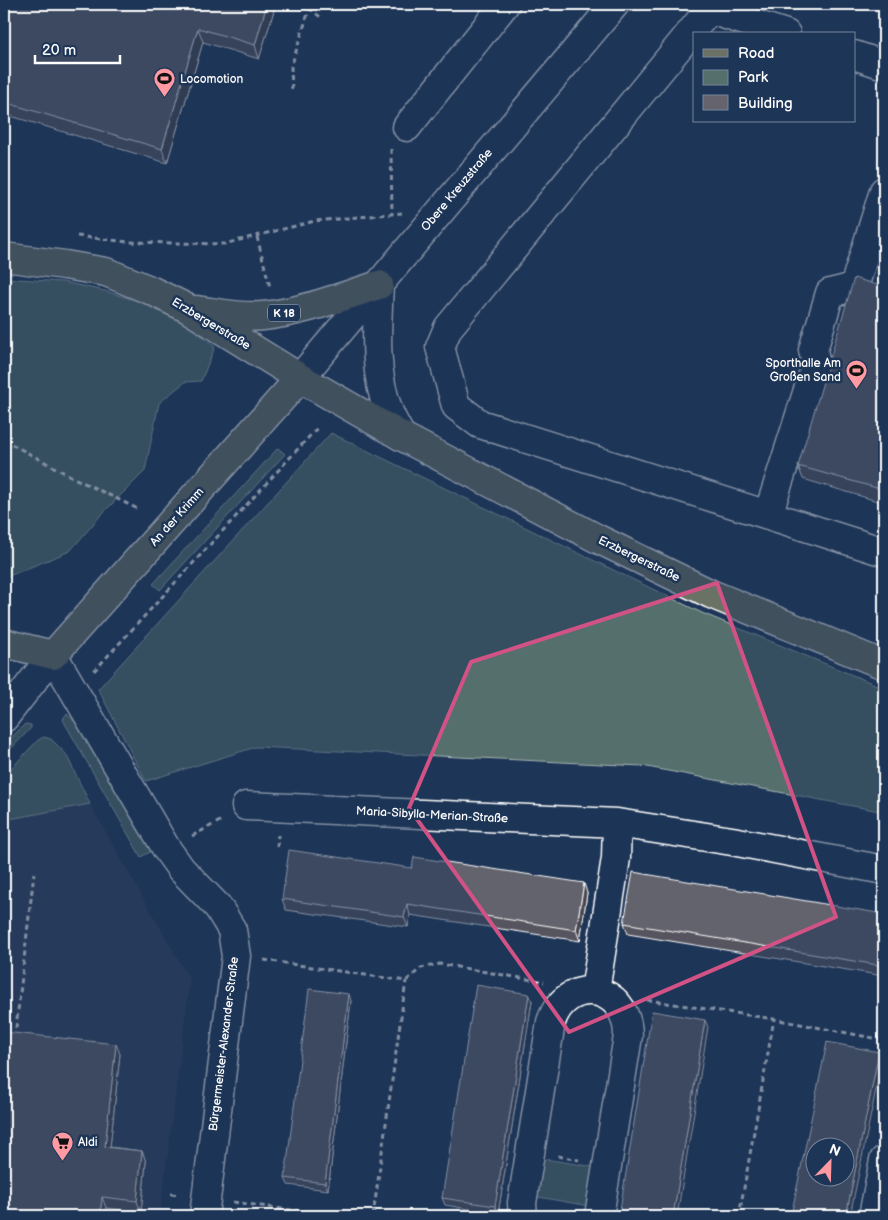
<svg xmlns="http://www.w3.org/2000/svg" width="888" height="1220" viewBox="0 0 888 1220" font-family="'Balsamiq Sans',sans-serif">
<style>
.built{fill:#32435e}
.green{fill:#546f6c;stroke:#aab7b6}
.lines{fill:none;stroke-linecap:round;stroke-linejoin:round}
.minor-casing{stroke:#fff;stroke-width:31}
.major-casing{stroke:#fff;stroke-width:31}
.path{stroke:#fff;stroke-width:3;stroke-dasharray:5 4;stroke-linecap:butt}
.minor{stroke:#1d3557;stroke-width:28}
.major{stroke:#6b7165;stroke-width:28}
.wall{fill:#56555f;stroke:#fff}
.shaded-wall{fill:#46454d;stroke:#fff}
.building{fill:#64636e;stroke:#fff;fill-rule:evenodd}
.marked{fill:none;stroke:#d15284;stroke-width:4;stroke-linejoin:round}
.labels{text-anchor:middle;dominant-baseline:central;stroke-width:5;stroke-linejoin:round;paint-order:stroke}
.shield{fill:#1d3557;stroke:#bbc2cd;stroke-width:1}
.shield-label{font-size:11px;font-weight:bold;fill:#fff}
.poi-label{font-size:12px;fill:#fff;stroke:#1d3557;text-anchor:start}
.street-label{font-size:12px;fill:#fff;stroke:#1d3557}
</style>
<rect width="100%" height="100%" fill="#1d3557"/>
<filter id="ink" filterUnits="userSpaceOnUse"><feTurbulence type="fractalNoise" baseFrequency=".02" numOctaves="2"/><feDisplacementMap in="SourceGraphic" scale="10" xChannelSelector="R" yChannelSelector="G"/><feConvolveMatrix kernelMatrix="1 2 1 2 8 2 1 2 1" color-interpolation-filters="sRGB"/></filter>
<g filter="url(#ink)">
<path class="built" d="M90,804L190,980L160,1216H4V820Z"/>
<path class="green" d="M4,278L63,282L105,291L147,304L194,329L215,347L201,381L185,382L159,403L145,471L101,515L70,551L4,578Z
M331,433L702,613L884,688V812L642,766L256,747L146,781L98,689Z
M278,448L285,454L160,590L153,584Z
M67,714L78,724L152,851L141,857L63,720L64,717Z
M25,724L31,725V728L4,756V745Z
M44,737L51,739L66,754L90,804L4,820V776L38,740Z
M539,1158L595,1167L589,1206L533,1196Z"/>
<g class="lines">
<defs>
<path id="minor" d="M701,4L710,10L786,34
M714,4L448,328L440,347L456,406L480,424L768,515L816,365L813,350L830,293L854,287L884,191
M854,55L884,65
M407,127L505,4
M379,285C377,327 373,372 389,412C392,420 397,428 401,436
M300,378L615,4
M768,515L884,552
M53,655L166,848L181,869L218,907L232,930L236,956L204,1216
M4,718L53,655
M246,806L617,823L732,841L884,870
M595,991L616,858L617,823
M523,1216L522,1203L551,1022C567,974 628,984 628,1036L599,1216
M873,1216L884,1160"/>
<path id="major" d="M4,257L65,265L106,272L150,290L187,308L300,378L401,436L598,539L711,594L884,665
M197,310C219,313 241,318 263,316C302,312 341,297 379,285
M4,643L53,655L300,378"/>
</defs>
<use href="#minor" class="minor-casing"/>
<use href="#major" class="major-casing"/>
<path class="path" d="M309,8L323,19
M292,89L291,67L311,4
M391,149L392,214
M77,236L128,242L224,244L315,221L402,213
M257,237L270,287
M4,440L76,479L138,509
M94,671L319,426
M192,836L222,820
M277,847L278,835
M264,960L406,981L421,968L440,964L544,982
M647,1000L774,1019L884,1040
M16,1028L34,873
M558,1156L579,1160
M171,1194L180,1195
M233,1202L334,1216
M373,1216L406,981
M739,1216L774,1019"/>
<use href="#minor" class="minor"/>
<use href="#major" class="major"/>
</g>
<path class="wall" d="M4,4H276L259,59L203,42L167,163L4,114Z
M884,287V503L803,479L798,466Z
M587,893L580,941L410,915L408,927L286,910L282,899Z
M884,914V976L628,934L624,923Z
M529,994L532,1001L498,1214L445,1205L442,1198Z
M351,1001L328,1190L288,1185L285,1178Z
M120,1054L110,1147L142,1151L146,1162L141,1212L106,1208L105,1216H4Z"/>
<path class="shaded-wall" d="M267,4H276L259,59L255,45Z
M198,28L203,42L167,163L162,149Z
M584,883L587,893L580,941L576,930Z
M407,904L410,915L408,927L404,917Z
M349,994L351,1001L328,1190L325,1183Z
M529,994L532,1001L498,1214L495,1206Z
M705,1020L708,1027L677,1216H673Z
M116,1044L120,1054L109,1157L105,1147Z
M879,1052L882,1060L850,1216H846Z
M142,1151L146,1162L141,1212L137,1201Z
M102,1197L106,1208L105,1216H100Z"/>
<path class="building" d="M4,4H267L255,45L198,28L162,149L4,102Z
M854,278L884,287V490L798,466Z
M289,850L412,868L414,857L584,883L576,930L407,904L404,917L282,899Z
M633,872L884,914V966L624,923Z
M476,985L529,994L495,1206L442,1198Z
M309,989L349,994L325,1183L285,1178Z
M652,1011L705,1020L673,1216H619Z
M4,1032L116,1044L105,1147L142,1151L137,1201L102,1197L100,1216H4Z
M827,1042L879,1052L846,1216H791ZM816,1148H846V1178H816Z
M247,1213L267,1216H246Z"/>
</g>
<path d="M0 0H888V1220H0ZM717,583L836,917L569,1032L409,808L471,662Z" fill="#1d3557" fill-opacity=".55" fill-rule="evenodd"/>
<path class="marked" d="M717,583L836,917L569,1032L409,808L471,662Z"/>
<defs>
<symbol id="stadium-pin" viewBox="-11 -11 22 30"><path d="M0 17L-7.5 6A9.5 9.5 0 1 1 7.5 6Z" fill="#ff9aa2" stroke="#1d3557"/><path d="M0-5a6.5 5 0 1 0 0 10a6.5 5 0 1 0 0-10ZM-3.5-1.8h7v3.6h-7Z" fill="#111"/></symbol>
<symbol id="supermarket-pin" viewBox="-11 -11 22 30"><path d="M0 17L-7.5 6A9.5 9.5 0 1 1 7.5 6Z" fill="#ff9aa2" stroke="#1d3557"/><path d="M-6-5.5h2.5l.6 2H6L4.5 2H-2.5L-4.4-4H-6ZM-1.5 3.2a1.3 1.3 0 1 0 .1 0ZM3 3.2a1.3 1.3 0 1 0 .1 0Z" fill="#111"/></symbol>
</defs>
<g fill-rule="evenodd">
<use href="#stadium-pin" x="152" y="66" width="25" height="34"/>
<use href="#stadium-pin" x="844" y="358" width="25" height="34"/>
<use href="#supermarket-pin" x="50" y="1130" width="25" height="34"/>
</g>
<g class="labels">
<rect class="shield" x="268" y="304.5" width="32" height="17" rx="4"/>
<g class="shield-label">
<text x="284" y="313">K 18</text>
</g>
<g class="poi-label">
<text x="180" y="79">Locomotion</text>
<text x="841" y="363" text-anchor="end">Sporthalle Am<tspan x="841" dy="14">Großen Sand</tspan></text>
<text x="78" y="1142">Aldi</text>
</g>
<g class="street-label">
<text transform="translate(457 190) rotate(-50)">Obere Kreuzstraße</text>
<text transform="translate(211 324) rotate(31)">Erzbergerstraße</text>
<text transform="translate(177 517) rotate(-48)">An der Krimm</text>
<text transform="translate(639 559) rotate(26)">Erzbergerstraße</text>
<text transform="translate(432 815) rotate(3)">Maria-Sibylla-Merian-Straße</text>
<text transform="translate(224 1044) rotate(-83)">Bürgermeister-Alexander-Straße</text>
</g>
</g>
<rect width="888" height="1220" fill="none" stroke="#1d3557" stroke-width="20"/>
<rect x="10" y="10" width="868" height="1200" fill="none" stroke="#fff" stroke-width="2" filter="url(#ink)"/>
<rect x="693" y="32" width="162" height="90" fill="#1d3557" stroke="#77869a"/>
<rect x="703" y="49" width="25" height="8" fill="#6b7165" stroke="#77869a"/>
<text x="738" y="58" font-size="15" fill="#ffffff">Road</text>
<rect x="703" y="70" width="25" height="15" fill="#546f6c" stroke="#77869a"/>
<text x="738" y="82" font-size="15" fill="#ffffff">Park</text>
<rect x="703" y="95" width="25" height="15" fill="#64636e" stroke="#77869a"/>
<text x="738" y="108" font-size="15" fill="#ffffff">Building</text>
<g transform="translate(830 1162) rotate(23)"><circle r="24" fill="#1d3557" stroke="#77869a"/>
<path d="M0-4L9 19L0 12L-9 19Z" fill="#ff9aa2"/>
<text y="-8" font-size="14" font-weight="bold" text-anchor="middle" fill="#ffffff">N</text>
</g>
<path d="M35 55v8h85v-8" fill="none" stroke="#ffffff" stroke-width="2.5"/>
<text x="42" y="55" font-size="15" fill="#ffffff" stroke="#1d3557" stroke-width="4" paint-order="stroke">20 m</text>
</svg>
